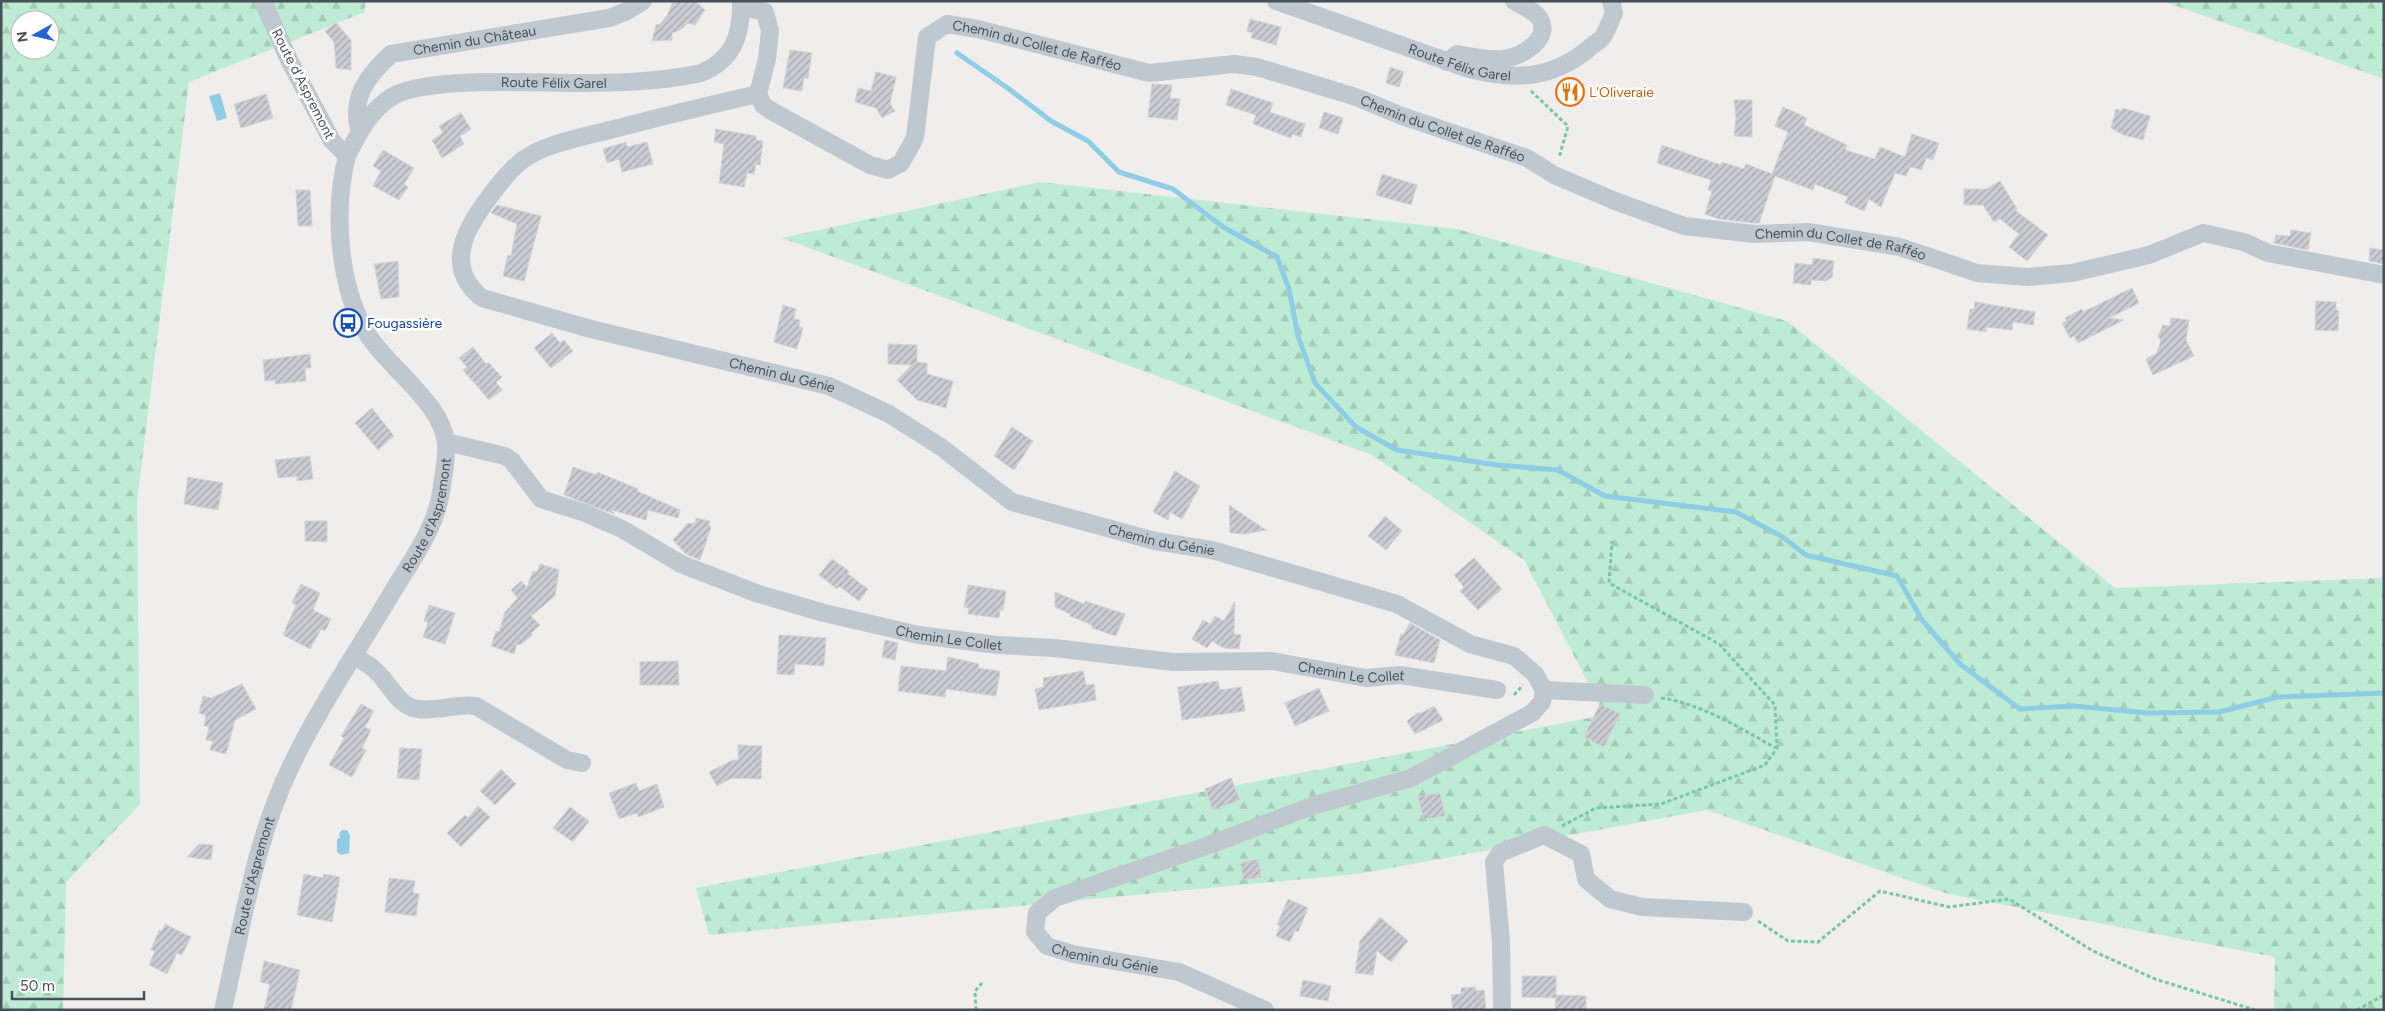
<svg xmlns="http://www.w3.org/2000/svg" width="2385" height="1011" viewBox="0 0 2385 1011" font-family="Figtree,sans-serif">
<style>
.forest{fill:url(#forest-firs);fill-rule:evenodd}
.water{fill:#8ecde5}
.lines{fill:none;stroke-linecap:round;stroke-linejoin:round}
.stream{stroke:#8ecde5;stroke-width:5}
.building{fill:url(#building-hatch);stroke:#d2d3d8}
.path{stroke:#79c6a5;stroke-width:3;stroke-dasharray:4 2.5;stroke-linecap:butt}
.minor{stroke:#bfc7cf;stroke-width:18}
.labels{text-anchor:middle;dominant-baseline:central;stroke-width:5;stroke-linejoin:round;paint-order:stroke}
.street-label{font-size:14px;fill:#474f59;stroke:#fff}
.food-label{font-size:14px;fill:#c56008;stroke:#fff;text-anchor:start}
.transit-label{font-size:14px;fill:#164399;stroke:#fff;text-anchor:start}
</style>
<defs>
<pattern id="forest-firs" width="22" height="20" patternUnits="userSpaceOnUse" patternTransform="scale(1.25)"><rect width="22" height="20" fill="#beebd3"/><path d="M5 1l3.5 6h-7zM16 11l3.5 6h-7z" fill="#a5cbb7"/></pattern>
<pattern id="building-hatch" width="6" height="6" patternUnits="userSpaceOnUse" patternTransform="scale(1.25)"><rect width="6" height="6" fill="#caccd2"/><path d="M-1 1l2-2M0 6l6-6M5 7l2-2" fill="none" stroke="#a6a8ad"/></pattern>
</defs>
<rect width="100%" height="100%" fill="#f0eded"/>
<path class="forest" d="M1,1H365V12L189,82L137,501L140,804L66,882L63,1010H1ZM20,20H50V50H20Z
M2162,1H2384V79Z
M1040,182L1457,229L1787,321L2115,588L2384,578V1010H2274L2275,957L1948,894L1707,810L1358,874L709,935L696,888L1605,715L1524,560L1372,455L782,238Z"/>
<path class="water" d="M220,93L227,118L217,121L209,96Z
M342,830H347L350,835L349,853L341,855L337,852V839L340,838L339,833Z"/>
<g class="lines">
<path class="stream" d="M957,53L1009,89L1051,121L1088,141L1119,172L1173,189L1223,227L1277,257L1289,289L1298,336L1315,383L1356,427L1397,450L1497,465L1558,470L1605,496L1736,512L1781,536L1806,555L1897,576L1922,620L1960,664L2020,709L2073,706L2148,713L2219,712L2278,697L2384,693"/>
</g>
<path class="building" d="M673,1H695L705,10L695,25L688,23L682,29L672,33V40L652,41L656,25L660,24L667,16Z
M1250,19L1281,27L1276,45L1251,38L1253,33L1247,31Z
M336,23L351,40V70L336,68L334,42L325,31Z
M790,50L812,53L808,78H804L802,91L783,88Z
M1390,67L1404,72L1399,87L1386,83Z
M876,72L896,77L890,104L895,111L882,118L876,108L855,102L858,88L871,91Z
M1152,84L1172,85L1170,98L1180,99L1177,120L1148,117Z
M1231,89L1273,103L1270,112L1305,124L1301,137L1292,134L1291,138L1253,124L1256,115L1226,105Z
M266,94L273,118L241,128L234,104Z
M1734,100H1752V137L1734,136L1736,117Z
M1783,107L1807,118L1804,125L1847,145L1845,150L1875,159L1880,147L1905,157L1912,134L1939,143L1933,160L1926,158L1922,170L1910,167L1906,176L1895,173L1881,207L1869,199L1864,211L1845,203L1848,197L1815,184L1813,190L1775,176L1759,223H1754L1719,219L1705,214L1712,191L1708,190L1711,180L1657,163L1662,145L1721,165L1722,162L1744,169L1746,164L1772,174L1788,132L1775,126Z
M2122,108L2150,116L2143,140L2124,135L2111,128L2116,109L2122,111Z
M1324,112L1343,118L1338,134L1319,128Z
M461,113L471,129L460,136L464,144L442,158L432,140L443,133L439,126Z
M716,129L756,136V140L763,141L760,165L756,164L754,174L747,173L744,187L719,183L724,144L714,142Z
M626,142L627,147L647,142L653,164L622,172L619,159L607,163L603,149Z
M383,150L414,168L404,184L408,187L399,200L373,186L381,171L373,166Z
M1382,174L1417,185L1411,205L1376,195Z
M2000,181L2017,209L2015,210L2048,235L2027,261L2009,247L2019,234L2000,219L1994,222L1983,205H1964V189H1986Z
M296,190H310L312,226H298Z
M497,205L541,216L524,281L503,276L508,255L511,256L517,224L491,213Z
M2291,230L2311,233L2308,250L2274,243L2276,235L2290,236Z
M2370,248L2384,250V264L2369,261Z
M1813,258L1834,261L1832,277L1826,281L1811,280V285L1793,283L1795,263L1812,265Z
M398,261L399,297L381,299L374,264Z
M2132,288L2139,303L2109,318L2124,320L2078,343L2074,336L2070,338L2062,323L2067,321L2065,318L2082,309L2083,312Z
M2316,301L2336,302V310L2339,311L2338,331L2315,330Z
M1975,302L2035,312L2033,325L2013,322L2012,330L1986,327V332L1967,329L1970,309H1974Z
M783,305L796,309L794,318L800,320L799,327L803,328L797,349L774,342Z
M2171,318L2189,320L2186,340L2194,356L2153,375L2146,359L2157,353L2161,340L2158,336L2163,325L2170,326Z
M552,333L560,343L564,340L573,351L551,368L534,348Z
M888,344L917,345V362L927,363V374L953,381L946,408L917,400L897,380L912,365L888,364Z
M473,347L486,364L488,362L502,377L496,382L502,390L489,400L463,370L467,367L459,358Z
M310,354L311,368H305L306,381L275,384V380L265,381L263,360Z
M372,408L394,436L378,450L355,423Z
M1012,427L1033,441L1014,470L994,456Z
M310,456L313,479L297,481V476L278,478L275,460Z
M573,467L597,475V472L638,489L637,491L680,510L678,518L648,510L646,520L612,510L614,514L564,495Z
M1175,471L1200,486L1182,519L1170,512L1168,520L1153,512Z
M188,477L223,483L218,510L184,504Z
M1229,505L1266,530L1244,534L1230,533Z
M1385,516L1402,531L1386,550L1368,536Z
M696,518L710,521L709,526L711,527L700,560L686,554L673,540L688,523L695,524Z
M305,521H327V542L305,541Z
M1474,558L1502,589L1478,610L1460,591L1464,587L1454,575Z
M832,559L849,571L848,574L868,589L859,601L839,586L837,589L819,575Z
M540,564L559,570L555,596L531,616L540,625L531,633L533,635L520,645L517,644L514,654L491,646L496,631L499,632L505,612L518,598L511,590L521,581L527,587L533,571L537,572Z
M301,584L320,593L313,610L331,619L325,631L321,629L310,649L283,635L296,605L292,603Z
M968,585L1006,591L1003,610H1000L999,618L968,614L969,608L964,607Z
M1055,592L1084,604L1085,601L1125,614L1116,636L1092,628V625L1070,616V614L1055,607Z
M1235,601L1234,634L1241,635L1239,649L1224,648L1212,641L1207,648L1192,639L1203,620L1210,624L1215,616L1224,621Z
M429,605L455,613L445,644L423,637L428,622L424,621Z
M1410,623L1440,640L1434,663L1395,655L1401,634L1403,635Z
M779,635L826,638L824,666L795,664L794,675L777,674Z
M885,640L898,643L895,660L882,657Z
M948,657L979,664L978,668L1000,671L996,696L946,689L945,697L898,691L901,666L946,671Z
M678,661L679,685H640V662Z
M1083,671L1086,685L1094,684L1096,700L1039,710L1035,689L1044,687L1043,678Z
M1218,681L1220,690L1241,687L1245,711L1182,720L1178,687Z
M242,684L256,709L235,720L226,754L210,750L213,741L206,740L209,727L204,726L206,715L199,713L203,696L211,698Z
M1319,688L1329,711L1295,726L1285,703Z
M361,704L374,711L365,727L371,730L362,748L366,750L352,777L329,765L344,738L341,736Z
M1600,704L1620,714L1604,747L1584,737Z
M1434,706L1443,720L1415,734L1407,721L1419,712L1420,714Z
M738,745L762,746L761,779L732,778L717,786L709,772L733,760H738Z
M400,748L422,749L419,780L397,778Z
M501,769L516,784L495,805L480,791Z
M1231,778L1240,800L1213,810L1205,789Z
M636,783L639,791L657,784L664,807L638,817L637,813L619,819L609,793Z
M1440,793L1445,816L1424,819L1418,797Z
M478,806L490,817L461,847L447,833L465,815L468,818Z
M570,807L589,821L573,842L553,828Z
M199,844L213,845L211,860L187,857Z
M1258,859L1261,877L1243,880L1241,863Z
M304,874L323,878L324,874L340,877L332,922L297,915Z
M389,878L415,881L413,893L419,894L416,916L385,912Z
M1288,899L1308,908L1298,932L1295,930L1290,942L1276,936L1280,926L1277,925Z
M1380,917L1408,941L1391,962L1377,951L1373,975L1355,973L1360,941Z
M165,924L191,937L182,955L177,953L167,974L149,965L155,951L151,950L159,930L162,931Z
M264,961L300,970L291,1010H264L270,984L260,982Z
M1522,976H1556V995L1586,996V1010H1555L1556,998L1522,997Z
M1303,980L1331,986L1328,1001L1300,996Z
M1475,987L1476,991L1484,990L1486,1010H1453L1451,995L1461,994V988Z"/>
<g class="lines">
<path class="path" d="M1531,91L1568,126L1559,158
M1514,695L1523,685
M1661,698C1703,704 1739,728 1776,748
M1562,826L1596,808L1661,804L1765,765L1777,748L1775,705L1719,644L1609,583L1612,541
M1758,921L1788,941L1818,942L1880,891L1949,907L2009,899L2093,951L2155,979L2255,1010
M976,1010L975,991L982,983
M2357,1010L2384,995"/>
<g class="minor">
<path id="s1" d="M1276,1L1469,69C1513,80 1550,80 1587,50C1591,46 1598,42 1602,38C1607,31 1610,21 1614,13L1611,1"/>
<path id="s2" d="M741,6L765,12L770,31L767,59L758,94C709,105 660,117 610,130C585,136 545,144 524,159C506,172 472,217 465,238C456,262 462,282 482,298L591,329L829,386L889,414L941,447L1012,502L1155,541L1212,550L1397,604L1470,644L1514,656L1535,674L1544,690L1542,702L1532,713L1411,778L1312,806L1212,844L1055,898L1037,913L1035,932L1047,946L1073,954L1179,972L1265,1010"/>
<path d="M1447,62L1457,54C1473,57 1491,61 1508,58C1523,55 1551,39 1540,19C1535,11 1522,6 1514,1"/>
<path id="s3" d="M758,94L763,105L770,110L870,165L888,170L901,163L915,138L927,37L947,24L978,29L1149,73L1234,64L1257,67L1356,97L1402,116L1527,158L1554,175L1615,201L1684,226L1755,234L1808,232L1900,247L1977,273L2028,277L2072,273L2149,255L2203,233L2244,242L2268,253L2384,275"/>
<path id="s4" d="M359,130C351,97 367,76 391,54L609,18L625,12L643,1"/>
<path id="s5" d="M347,156C358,134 369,112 390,98C422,76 533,83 575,83C617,83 660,82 701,73C733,60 742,35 741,1"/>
<path id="s6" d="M446,442L505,456L512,461L541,499L585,513L622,529L681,564L756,593L824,613L919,635L997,645L1054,648L1173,662L1272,661L1366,678L1400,675L1497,690"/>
<path d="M354,656C363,661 372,666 379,674C391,687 400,707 418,709C438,712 457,703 476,706L567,760L582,763"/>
<path d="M1544,690L1645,695"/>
<path id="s7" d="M223,1010C242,928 254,842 291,766C320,705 359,649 393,591C413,558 438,525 442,486C444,472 447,457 446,443C443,405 391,369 370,338C338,291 333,210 347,156L332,141L289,60L263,1"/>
<path d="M1502,1010L1501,942L1494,862L1500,853L1544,835L1581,854L1586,879L1610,899L1642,907L1744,912"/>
</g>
</g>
<defs>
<symbol id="restaurant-ring" viewBox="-11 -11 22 22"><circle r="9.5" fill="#fff" stroke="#e8710a" stroke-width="1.5"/><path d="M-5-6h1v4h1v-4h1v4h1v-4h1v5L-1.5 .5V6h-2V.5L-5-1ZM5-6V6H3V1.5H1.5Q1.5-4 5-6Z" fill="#e8710a"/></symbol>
<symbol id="bus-ring" viewBox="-11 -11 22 22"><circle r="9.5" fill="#fff" stroke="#1a4fb4" stroke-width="1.5"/><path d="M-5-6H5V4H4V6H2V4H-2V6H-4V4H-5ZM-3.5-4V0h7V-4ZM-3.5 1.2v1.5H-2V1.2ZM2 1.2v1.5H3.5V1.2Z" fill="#1a4fb4"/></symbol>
</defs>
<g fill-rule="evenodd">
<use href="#restaurant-ring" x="1554" y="76" width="32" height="32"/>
<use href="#bus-ring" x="332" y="307" width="32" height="32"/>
</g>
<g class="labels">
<g class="street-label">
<text stroke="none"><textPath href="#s4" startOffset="172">Chemin du Château</textPath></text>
<text stroke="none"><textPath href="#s3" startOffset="415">Chemin du Collet de Rafféo</textPath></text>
<text stroke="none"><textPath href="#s1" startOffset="194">Route Félix Garel</textPath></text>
<text stroke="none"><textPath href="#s5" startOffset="239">Route Félix Garel</textPath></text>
<text transform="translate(303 84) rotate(63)">Route d'Aspremont</text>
<text stroke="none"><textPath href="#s3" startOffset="835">Chemin du Collet de Rafféo</textPath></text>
<text stroke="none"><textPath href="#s3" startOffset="1254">Chemin du Collet de Rafféo</textPath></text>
<text stroke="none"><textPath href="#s2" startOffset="829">Chemin du Génie</textPath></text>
<text stroke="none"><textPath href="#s7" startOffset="541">Route d'Aspremont</textPath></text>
<text stroke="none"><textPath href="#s2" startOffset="1249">Chemin du Génie</textPath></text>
<text stroke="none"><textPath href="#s6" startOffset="551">Chemin Le Collet</textPath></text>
<text stroke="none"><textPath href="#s6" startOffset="956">Chemin Le Collet</textPath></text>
<text stroke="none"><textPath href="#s7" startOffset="138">Route d'Aspremont</textPath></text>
<text stroke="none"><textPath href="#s2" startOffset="2329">Chemin du Génie</textPath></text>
</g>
<g class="food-label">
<text x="1589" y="92">L'Oliveraie</text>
</g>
<g class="transit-label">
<text x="367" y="323">Fougassière</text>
</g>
</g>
<rect width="2385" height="1011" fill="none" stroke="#474f59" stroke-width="5"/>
<g transform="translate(35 35) rotate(262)"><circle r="24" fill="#ffffff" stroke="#b5b9bd"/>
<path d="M0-4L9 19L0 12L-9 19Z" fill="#2665d1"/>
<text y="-8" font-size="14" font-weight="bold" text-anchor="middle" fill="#474f59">N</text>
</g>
<path d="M12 991v8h132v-8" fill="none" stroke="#474f59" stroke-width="2.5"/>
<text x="20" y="991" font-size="15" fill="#474f59" stroke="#ffffff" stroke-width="4" paint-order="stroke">50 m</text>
</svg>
